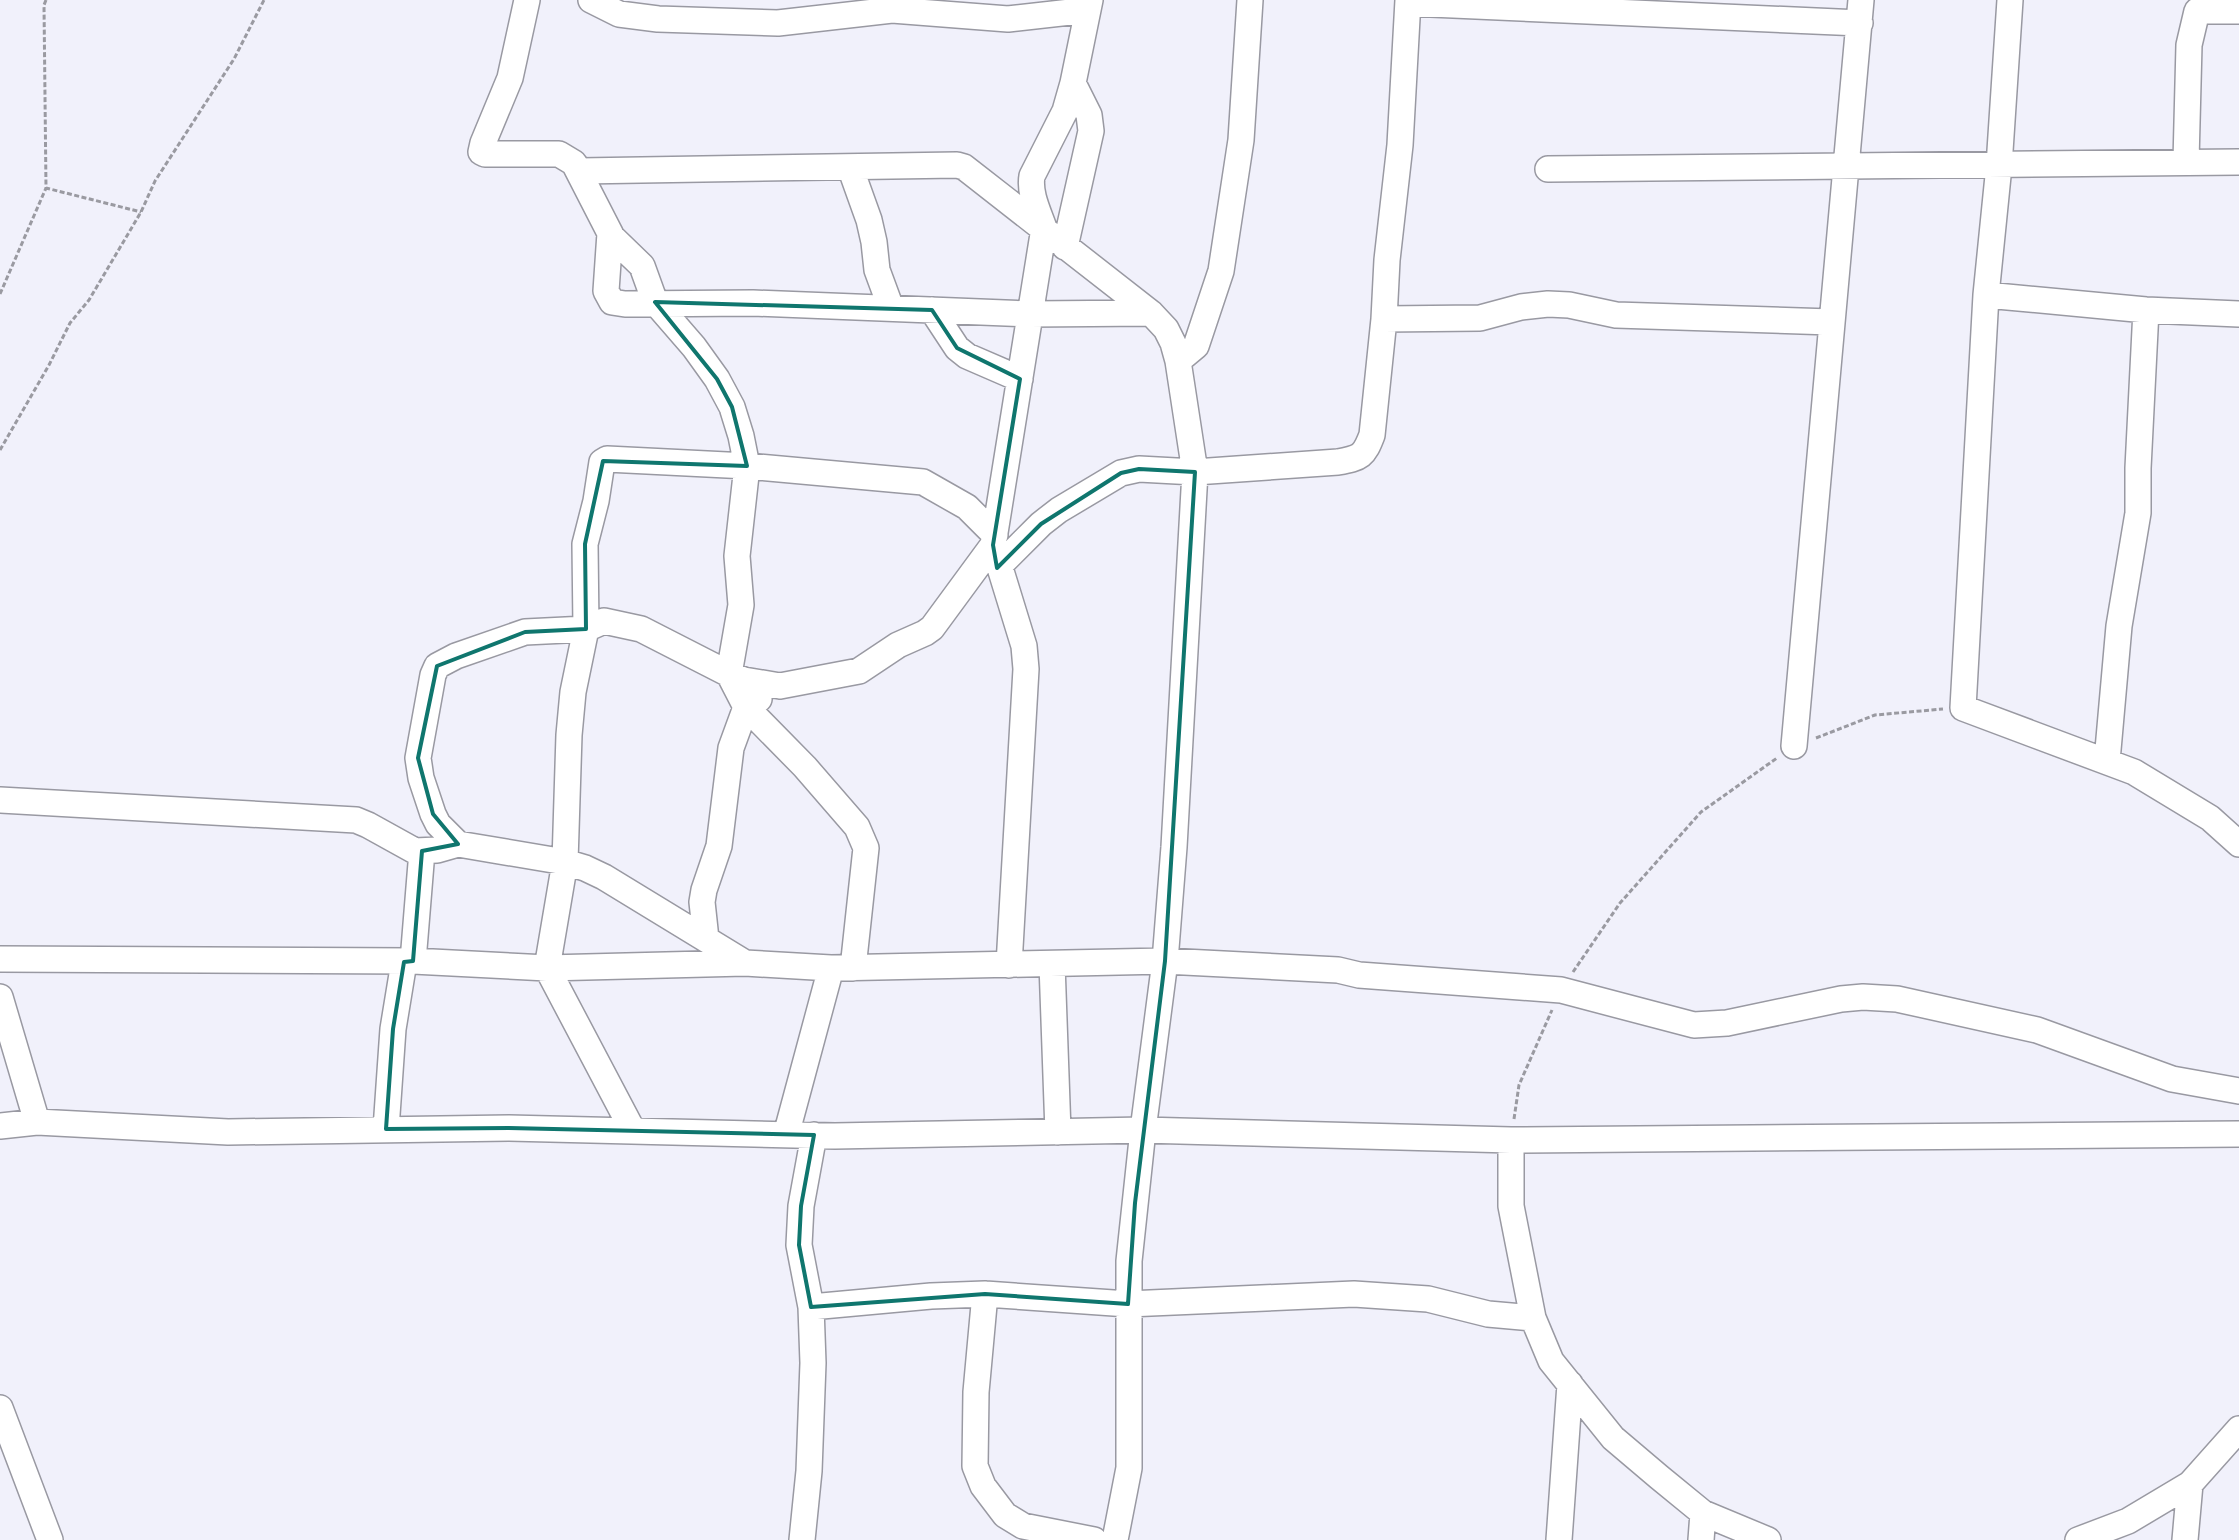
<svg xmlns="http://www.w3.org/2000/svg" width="2239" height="1540" viewBox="0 0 2239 1540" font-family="'Roboto Condensed',sans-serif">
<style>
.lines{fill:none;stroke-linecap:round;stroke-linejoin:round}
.minor-casing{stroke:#9999a2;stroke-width:28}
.path{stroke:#9a9aa1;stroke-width:3;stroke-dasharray:5 2.5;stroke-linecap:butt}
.minor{stroke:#fff;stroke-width:25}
.marked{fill:none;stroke:#0f766e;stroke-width:4;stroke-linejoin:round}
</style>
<rect width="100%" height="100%" fill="#f1f1fb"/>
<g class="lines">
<defs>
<path id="minor" d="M527,0L510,78L483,143L481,152L485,154H559L574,163L612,237L642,266L655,302L694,347L717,379L732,407L741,436L747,466L737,556L741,605L729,674L746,707L805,767L857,827L866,848L853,968
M591,0L619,14L658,19L778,23L892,10L1008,19L1088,10
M2010,0L1999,166L1986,295L1963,708L2134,772L2210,818L2239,844
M1408,3L1860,23
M2186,161L2189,45L2197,11H2239
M850,167L869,220L874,242L877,270L891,308
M1548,169L2239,162
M580,171L957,165L964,167L973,174L1151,313L1166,329L1173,343L1178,361L1195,472L1174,847L1165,961L1143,1130L1129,1261V1468L1115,1540
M610,233L606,291L612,302L625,304L753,303L1030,314L1151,313
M1065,247L1091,131L1089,115L1073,83
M1986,295L2146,310L2239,314
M932,310L957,348L967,356L1020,379
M1384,319L1480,318L1521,307L1548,304L1569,305L1616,315L1831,322
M1178,361L1196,346L1221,271L1241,140L1250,0
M999,566L1041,524L1059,510L1121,473L1139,469L1195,472L1338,462C1361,458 1364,456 1372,435L1384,319L1387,260L1400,145L1408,0
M1794,746L1861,0
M2107,761L2119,626L2138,513V468L2146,310
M0,800L356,820L368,825L415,851L437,850L458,844L565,862L585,868L604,877L745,963
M458,844L438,824L433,814L421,778L418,758L433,675L437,666L456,656L525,632L586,629L604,621L641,629L729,674L744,680L780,686L859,671L898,645L925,633L932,628L993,545
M706,939L702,902L704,890L719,846L731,748L746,707L759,699
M0,959L413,961L547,968L745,963L831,968L1165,961L1338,970L1359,975L1561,990L1694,1025L1727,1023L1841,999L1863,997L1897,999L2037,1030L2172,1079L2239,1091
M413,961L422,851
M1052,964L1058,1132
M1009,965L1026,669L1024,646L993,545L1044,228C1038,211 1029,193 1032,176L1065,111L1073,83L1090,0
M0,997L37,1122
M0,1126L37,1122L228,1132L509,1128L835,1136L1143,1130L1511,1140L2239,1134
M386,1129L393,1029L404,962
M633,1131L547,968L565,862L569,735L573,692L586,629L585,544L596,501L602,462L607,459L747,466L923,482L967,507L995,535
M786,1135L831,968
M1511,1140V1206L1533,1318L1551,1361L1613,1438L1659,1477L1703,1513L1768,1540
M985,1294L976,1392L975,1466L983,1486L1005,1515L1023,1526L1094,1540
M811,1307L931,1296L985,1294L1128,1304L1354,1294L1428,1299L1488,1314L1533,1318
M0,1408L50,1540
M802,1540L809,1471L813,1363L811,1307L799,1245L801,1206L814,1135
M1559,1540L1570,1384
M1701,1540L1703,1513
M2078,1540L2128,1521L2190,1484L2239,1429
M2185,1540L2190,1484"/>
</defs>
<use href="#minor" class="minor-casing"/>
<path class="path" d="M46,0L44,5L46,188L141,212
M0,294L46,188
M0,450L49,365L70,323L89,300L141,212L155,181L234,59L264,0
M1816,738L1875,715L1943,709
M1573,972L1620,903L1701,812L1777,758
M1514,1119L1519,1085L1552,1010"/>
<use href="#minor" class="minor"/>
</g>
<path class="marked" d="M655,302L932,310L957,348L1020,379L993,545L997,568L1041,524L1121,473L1139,469L1195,472L1165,961L1135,1203L1128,1304L985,1294L811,1307L799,1245L801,1206L814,1135L509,1128L386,1129L393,1029L404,962L413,961L422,851L458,844L433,814L418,758L437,666L525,632L586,629L585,544L603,461L747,466L732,407L717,379Z"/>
</svg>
